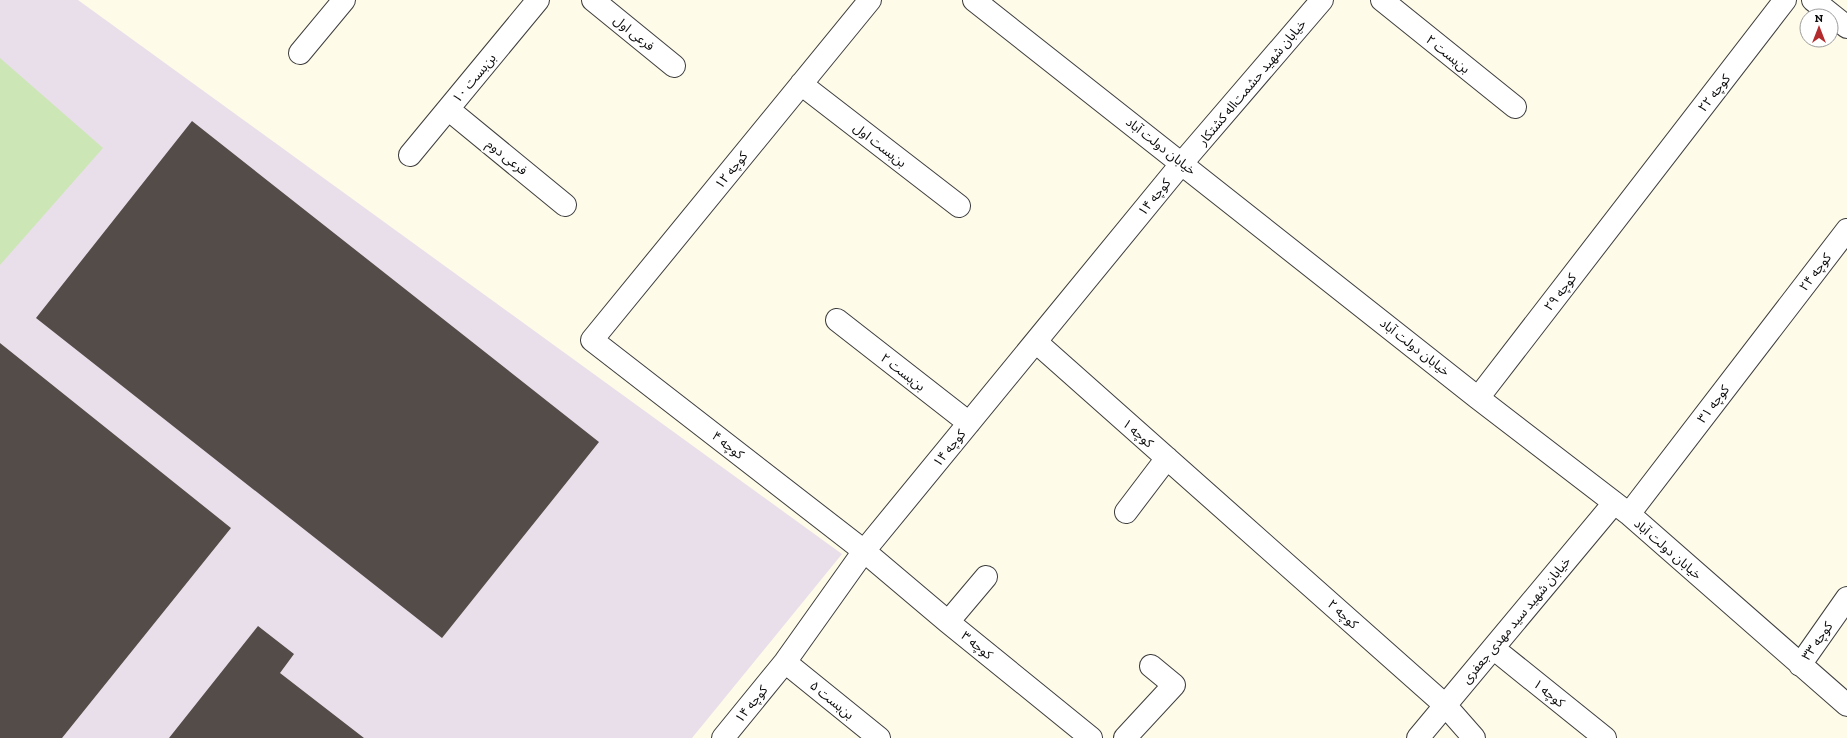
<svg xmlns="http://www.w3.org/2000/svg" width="1847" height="738" viewBox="0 0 1847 738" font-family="'Zilla Slab','Noto Sans Arabic',serif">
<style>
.industrial{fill:#e9dfea}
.green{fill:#cde6b6}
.building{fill:#534c48}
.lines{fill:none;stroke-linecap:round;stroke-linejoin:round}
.minor-casing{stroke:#3e3e3e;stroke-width:24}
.minor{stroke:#fff;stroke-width:22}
.labels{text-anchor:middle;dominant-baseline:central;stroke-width:4;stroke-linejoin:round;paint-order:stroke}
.street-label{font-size:13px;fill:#0b0b0b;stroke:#fff}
</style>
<rect width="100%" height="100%" fill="#fefbe9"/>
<path class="industrial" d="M0,0H78L842,554L692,738H0Z"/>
<path class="green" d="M0,58L103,148L0,265Z"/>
<path class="building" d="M192,121L599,442L442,638L36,318Z
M0,343L231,528L62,738H0Z
M258,626L294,654L280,673L364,738H169Z"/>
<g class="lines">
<defs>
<path id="minor" d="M593,0L674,66
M870,0L592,340L864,551L948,622L1091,738
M974,0L1478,398L1629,514L1847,705
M1382,0L1515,107
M1813,0L1847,27
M300,53L344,0
M801,84L959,206
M448,109L565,205
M410,155L538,0
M837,320L969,423
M1036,342L1445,705L1474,738
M1478,398L1785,0
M1126,512L1167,458
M1629,514L1847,230
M948,622L986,577
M1493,648L1605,738
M785,662L879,738
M1800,665L1847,598
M723,738L785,662L864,551L1182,163L1322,0
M1125,738L1174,685L1151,666
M1418,738L1614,503"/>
</defs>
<use href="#minor" class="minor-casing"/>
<use href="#minor" class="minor"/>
</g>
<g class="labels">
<g class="street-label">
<text transform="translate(634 33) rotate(39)">فرعی اول</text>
<text transform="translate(1448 54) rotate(39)">بن‌بست ۲</text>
<text transform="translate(474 78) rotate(-50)">بن‌بست ۱۰</text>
<text transform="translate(1252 82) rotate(-50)">خیابان شهید حشمت‌اله کشتکار</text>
<text transform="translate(1714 93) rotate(-52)">کوچه ۲۲</text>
<text transform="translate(880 145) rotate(38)">بن‌بست اول</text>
<text transform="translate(1161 146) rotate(38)">خیابان دولت آباد</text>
<text transform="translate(507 157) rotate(39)">فرعی دوم</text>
<text transform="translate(731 170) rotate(-51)">کوچه ۱۲</text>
<text transform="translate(1154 197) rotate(-51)">کوچه ۱۴</text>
<text transform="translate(1815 272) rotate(-53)">کوچه ۲۴</text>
<text transform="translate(1560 292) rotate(-52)">کوچه ۲۹</text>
<text transform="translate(1415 347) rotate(38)">خیابان دولت آباد</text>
<text transform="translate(903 372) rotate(38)">بن‌بست ۲</text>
<text transform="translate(1713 404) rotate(-53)">کوچه ۳۱</text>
<text transform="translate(1138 433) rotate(41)">کوچه ۱</text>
<text transform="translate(728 445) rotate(38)">کوچه ۴</text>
<text transform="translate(949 448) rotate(-51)">کوچه ۱۴</text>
<text transform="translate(1668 549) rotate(41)">خیابان دولت آباد</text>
<text transform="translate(1343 614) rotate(42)">کوچه ۲</text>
<text transform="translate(1516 620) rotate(-50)">خیابان شهید سید مهدی جعفری</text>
<text transform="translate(1817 641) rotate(-55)">کوچه ۳۳</text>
<text transform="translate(977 645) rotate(39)">کوچه ۳</text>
<text transform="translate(1549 693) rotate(39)">کوچه ۱</text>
<text transform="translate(832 700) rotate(39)">بن‌بست ۵</text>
<text transform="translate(751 704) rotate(-51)">کوچه ۱۴</text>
</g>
</g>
<g transform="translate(1819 28)"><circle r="19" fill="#ffffff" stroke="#9d9d9d"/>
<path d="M0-3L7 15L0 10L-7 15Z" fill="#b32b2d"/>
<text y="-6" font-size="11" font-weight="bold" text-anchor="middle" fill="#0b0b0b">N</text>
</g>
</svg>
